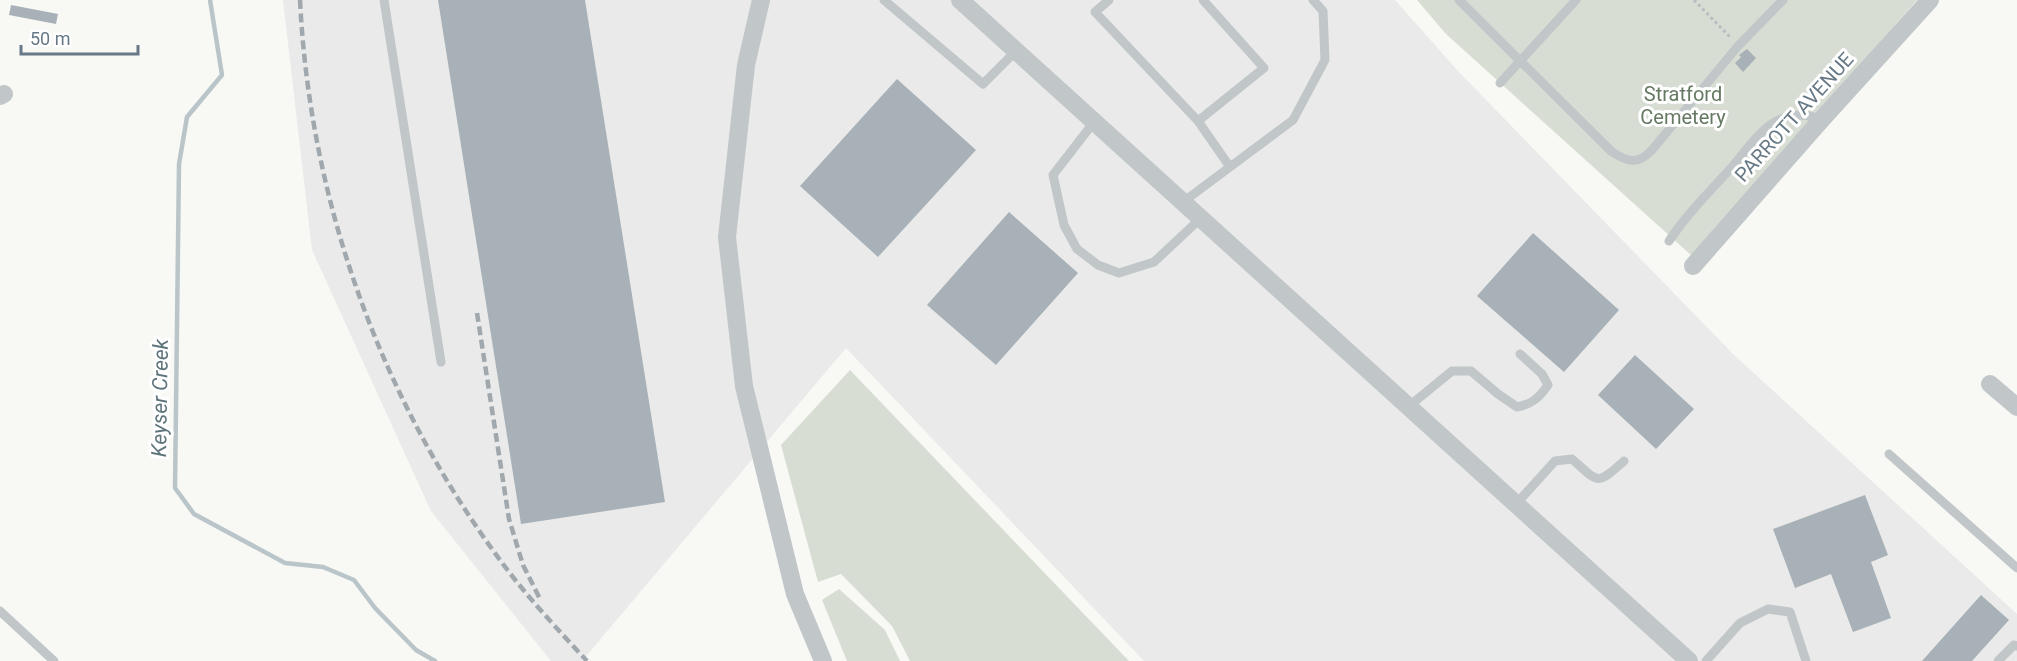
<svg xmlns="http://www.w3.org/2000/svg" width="2017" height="661" viewBox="0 0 2017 661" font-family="Roboto,sans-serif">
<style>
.built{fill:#e9eae9}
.green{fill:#d8ddd4}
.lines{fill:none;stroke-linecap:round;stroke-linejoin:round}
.stream{stroke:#b9c5c9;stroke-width:4.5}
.building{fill:#a8b1b7}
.path{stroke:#b9bdc0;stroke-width:3;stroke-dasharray:3 3;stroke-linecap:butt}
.service{stroke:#c1c6c9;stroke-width:9}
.minor{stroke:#c1c6c9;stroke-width:18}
.rail{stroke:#a0a8ad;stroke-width:4.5;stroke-dasharray:9 4.5;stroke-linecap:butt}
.labels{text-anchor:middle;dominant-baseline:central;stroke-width:6;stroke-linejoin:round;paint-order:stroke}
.park-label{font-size:20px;fill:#667962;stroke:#fff}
.street-label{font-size:20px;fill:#677986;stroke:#fff}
.water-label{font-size:21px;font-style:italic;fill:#5e747b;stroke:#fff}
</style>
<rect width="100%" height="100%" fill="#f8f8f5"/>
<path class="built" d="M283,0H1395L1457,70L1733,354L2017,614V661H1144L846,348L582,661H551L431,511L312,250Z"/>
<path class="green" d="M1417,0H1917L1692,256L1446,34Z
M850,370L1129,661H910L892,626L841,574L818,582L781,445Z
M839,589L885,630L900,661H847L822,600Z"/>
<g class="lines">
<path class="stream" d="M210,0L222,75L187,117L179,164L175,488L194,514L285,563L323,567L354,580L375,608L416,650L435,661"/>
</g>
<path class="building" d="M438,0H585L665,502L521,524Z
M11,5L58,14L56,24L9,15Z
M1747,49L1756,58L1743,72L1735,63L1741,57L1739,55Z
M897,79L976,150L878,257L800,186Z
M1009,212L1078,273L996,365L927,305Z
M1533,233L1619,310L1564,372L1477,296Z
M1635,355L1694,409L1656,449L1598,395Z
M1865,495L1888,555L1871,562L1891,618L1853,632L1831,574L1795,588L1773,529Z
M1981,595L2009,620L1972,661H1922Z"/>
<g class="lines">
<path class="path" d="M1694,0L1730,37"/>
<path class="service" d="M384,0L441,362
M884,0L983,84L1016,51
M1109,0L1095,12L1198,121L1230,167
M1459,0L1612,152C1628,162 1638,165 1652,150L1738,46L1783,0
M1500,83L1576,0
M1198,121L1264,68L1203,0
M1094,122L1053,175L1064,225L1077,249L1098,265L1119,273L1154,262L1201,218
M1183,202L1293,120L1325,60L1323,11L1313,0
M1669,241C1687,214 1710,191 1732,167C1746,151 1761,127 1781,119C1796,113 1807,115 1822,119
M1408,407L1452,371H1471L1498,394L1517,407C1532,404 1539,398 1548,385L1542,374L1520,354
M1889,454L2017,568
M1516,504L1555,461L1572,459C1599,483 1596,486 1624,461
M0,611L54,661
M1706,661L1740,623L1768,609L1790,612L1806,661
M1998,661L2014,645L2017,646"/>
<path class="minor" d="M761,0L746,65L727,237L744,386L795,594L823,661
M960,0L1689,661
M0,96L4,94
M1693,266L1822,119L1930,0
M1990,384L2017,407"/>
<path class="rail" d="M300,0C310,206 384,408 509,572C533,603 560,632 587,661
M477,313L509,519L523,565L541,601"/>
</g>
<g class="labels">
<g class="park-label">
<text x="1683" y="94">Stratford<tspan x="1683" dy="23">Cemetery</tspan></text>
</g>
<g class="street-label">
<text transform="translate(1794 117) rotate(-48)">PARROTT AVENUE</text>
</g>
<g class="water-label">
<text transform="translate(160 398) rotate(-89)">Keyser Creek</text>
</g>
</g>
<path d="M21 45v9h117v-9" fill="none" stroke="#677986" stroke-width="3"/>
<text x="30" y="45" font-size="18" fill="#677986" stroke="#ffffff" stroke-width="4.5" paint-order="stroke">50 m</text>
</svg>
